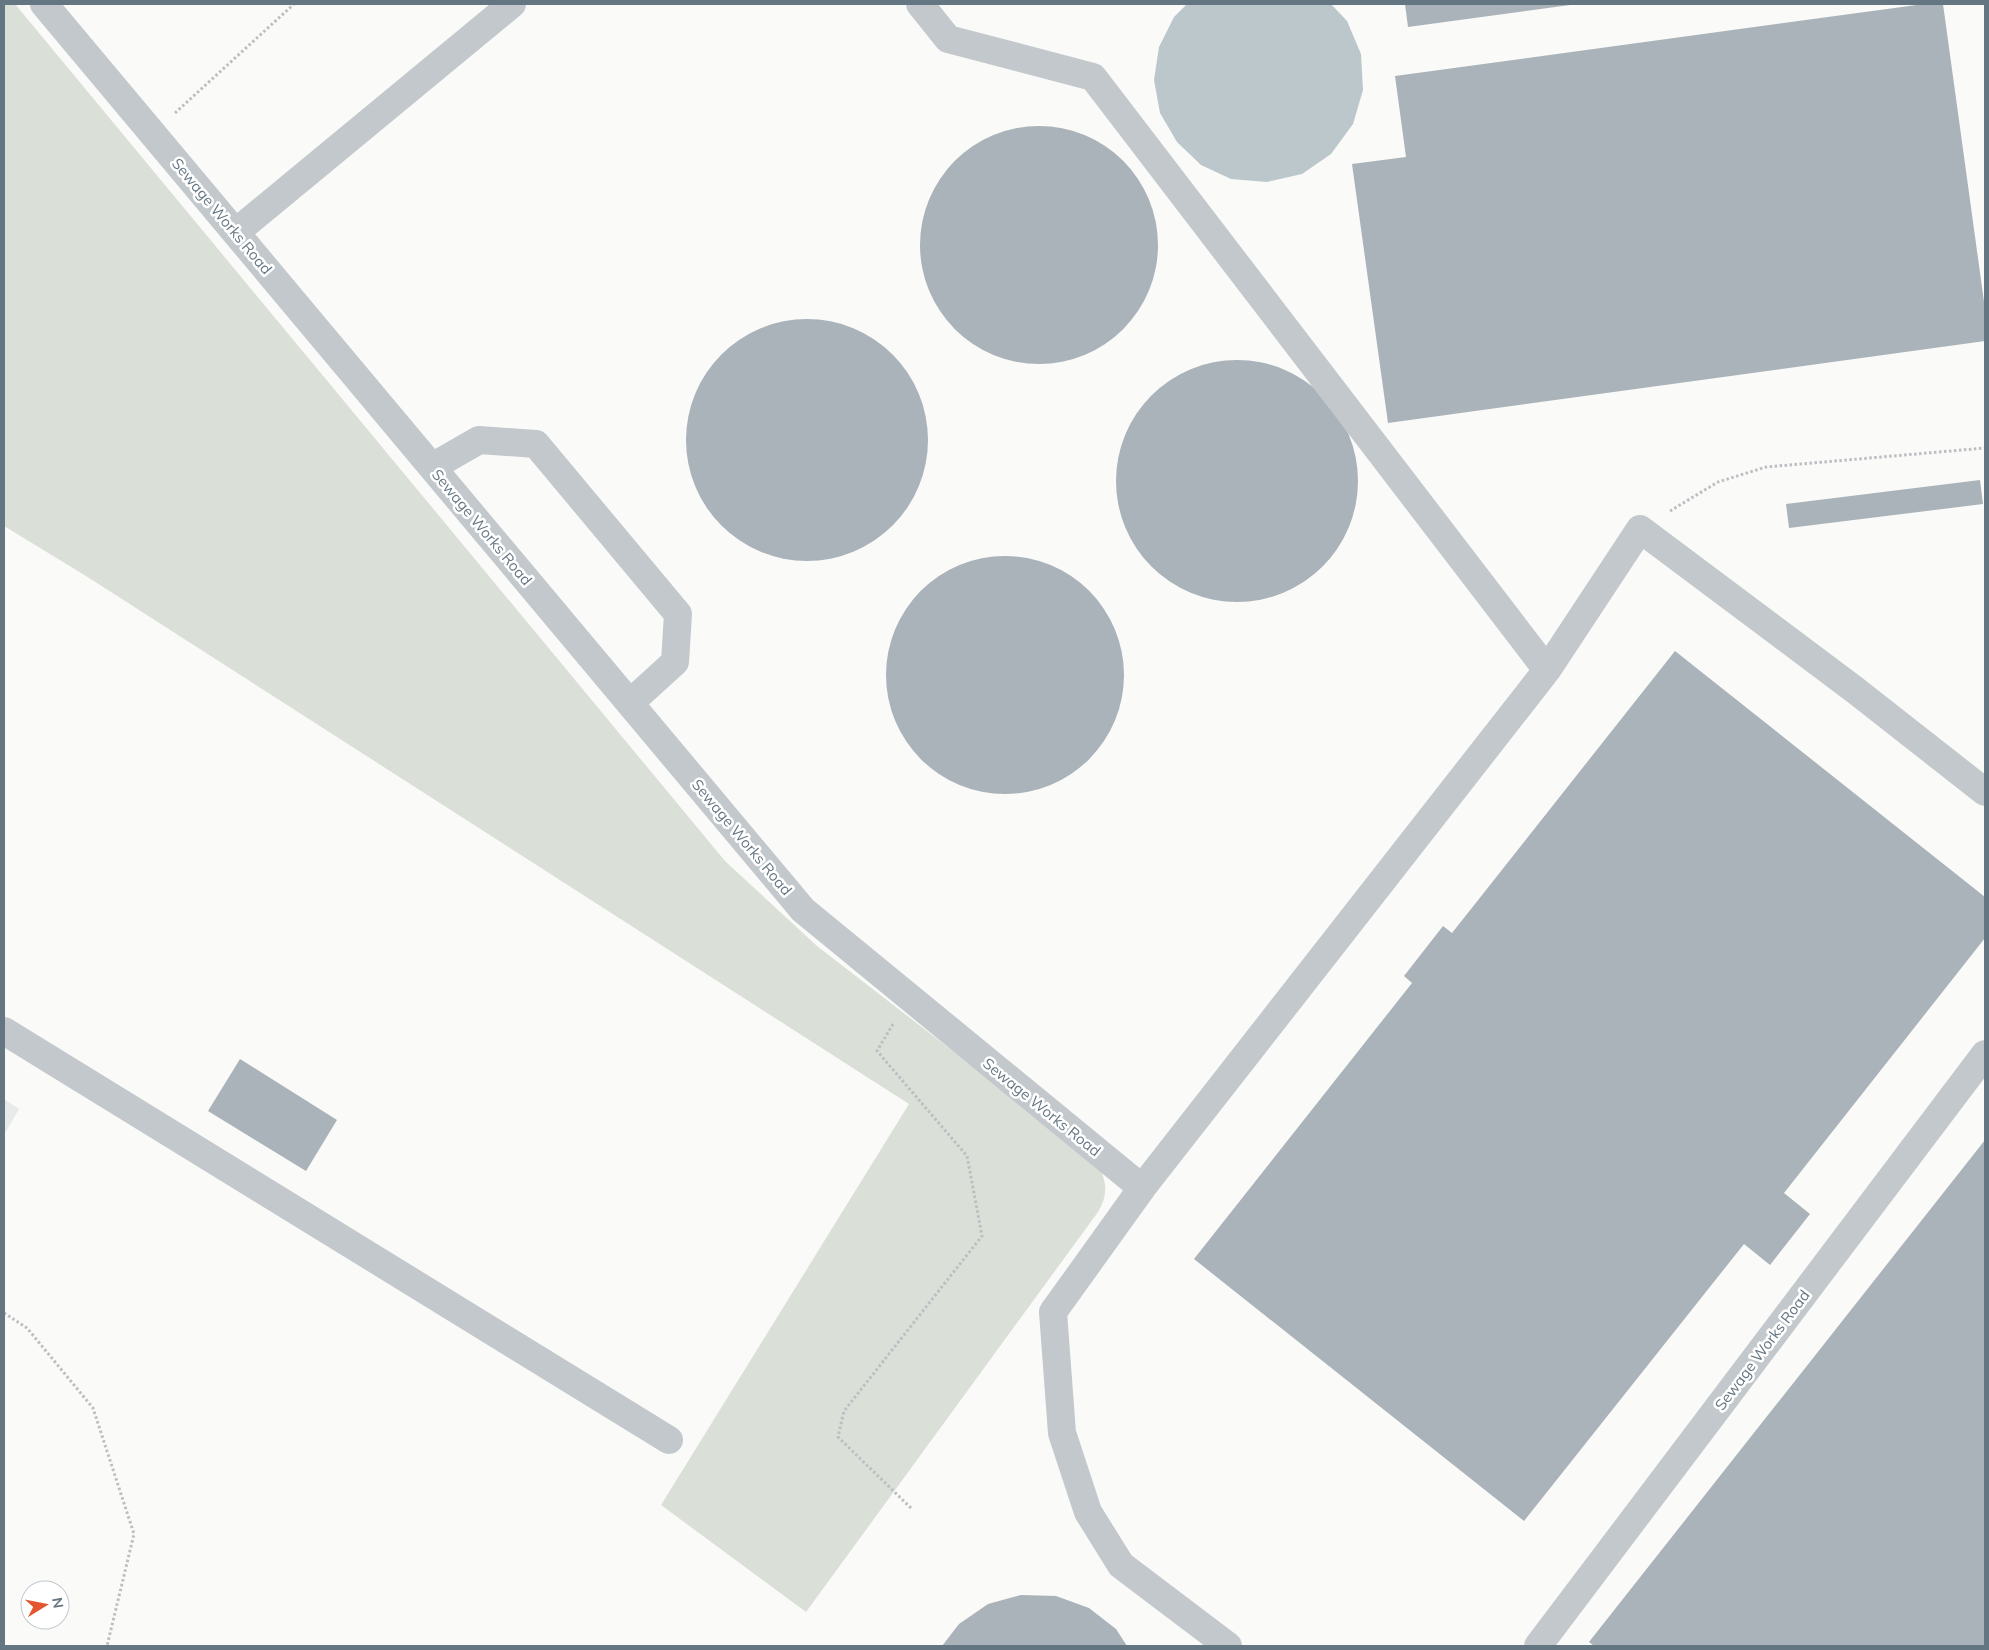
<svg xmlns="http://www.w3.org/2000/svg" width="1989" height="1650" viewBox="0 0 1989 1650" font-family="Mulish,sans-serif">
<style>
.built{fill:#e8e9e9}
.green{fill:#dadfd7}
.water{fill:#bbc7cb}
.building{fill:#aab3b9}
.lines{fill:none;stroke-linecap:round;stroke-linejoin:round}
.path{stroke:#bbbfc2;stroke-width:3;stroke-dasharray:2.5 2.5;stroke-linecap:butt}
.minor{stroke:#c3c8cc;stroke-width:28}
.labels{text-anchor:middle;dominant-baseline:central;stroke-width:5;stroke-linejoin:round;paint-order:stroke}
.street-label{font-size:15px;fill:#657683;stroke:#fff}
</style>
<rect width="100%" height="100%" fill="#fafaf8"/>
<path class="built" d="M4,1099L19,1109L4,1135Z"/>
<path class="green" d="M4,4H15L725,861L817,946L1095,1161C1107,1178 1109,1194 1098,1212L806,1612L661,1505L909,1104L86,576L4,526Z"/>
<path class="water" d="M1187,4H1331L1347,21L1361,54L1363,90L1353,124L1331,154L1302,174L1267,182L1231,179L1201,165L1177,142L1160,113L1154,80L1159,47L1174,17Z"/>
<path class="building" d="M1405,4H1570V5L1408,27Z
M1924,4H1943L1985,309V341L1388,423L1352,164L1406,157L1395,76Z
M920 245a119 119 0 1 1 238 0a119 119 0 1 1-238 0Z
M686 440a121 121 0 1 1 242 0a121 121 0 1 1-242 0Z
M1116 481a121 121 0 1 1 242 0a121 121 0 1 1-242 0Z
M1980,480L1983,504L1789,528L1786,504Z
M886 675a119 119 0 1 1 238 0a119 119 0 1 1-238 0Z
M1675,651L1985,897V938L1784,1193L1810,1214L1770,1265L1744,1244L1524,1521L1194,1259L1412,983L1404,976L1443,926L1452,933Z
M240,1059L337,1120L306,1171L208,1111Z
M1985,1140V1646H1594L1589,1642Z
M1021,1595L1056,1596L1089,1608L1116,1629L1127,1646H942L959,1624L988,1604Z"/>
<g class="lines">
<path class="path" d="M175,113L294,4
M1670,511L1718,482L1766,467L1985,448
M893,1024L877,1051L967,1156L982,1236L844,1411L838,1437L912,1509
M4,1313L27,1328L93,1408L134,1534L107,1646"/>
<path class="minor" d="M44,4L803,910L1142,1188L1053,1312L1062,1433L1088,1512L1121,1565L1228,1646
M920,4L948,39L1093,77L1547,670
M236,232L512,4
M432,467L479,440L536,444L678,614L675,662L630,703
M4,1031L669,1440
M1142,1188L1547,670L1640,529L1855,690L1985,792
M1538,1646L1985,1054"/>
</g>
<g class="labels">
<g class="street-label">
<text transform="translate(222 216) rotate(50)">Sewage Works Road</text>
<text transform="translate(482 527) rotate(50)">Sewage Works Road</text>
<text transform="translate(742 837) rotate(50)">Sewage Works Road</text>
<text transform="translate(1042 1107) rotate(39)">Sewage Works Road</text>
<text transform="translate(1762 1350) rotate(-53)">Sewage Works Road</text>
</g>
</g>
<rect width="1989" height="1650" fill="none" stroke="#657683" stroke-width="10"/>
<g transform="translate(45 1605) rotate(80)"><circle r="24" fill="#ffffff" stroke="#c1c8cd"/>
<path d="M0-4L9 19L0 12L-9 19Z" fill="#e4572e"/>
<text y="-8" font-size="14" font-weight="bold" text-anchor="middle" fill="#657683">N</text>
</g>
</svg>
